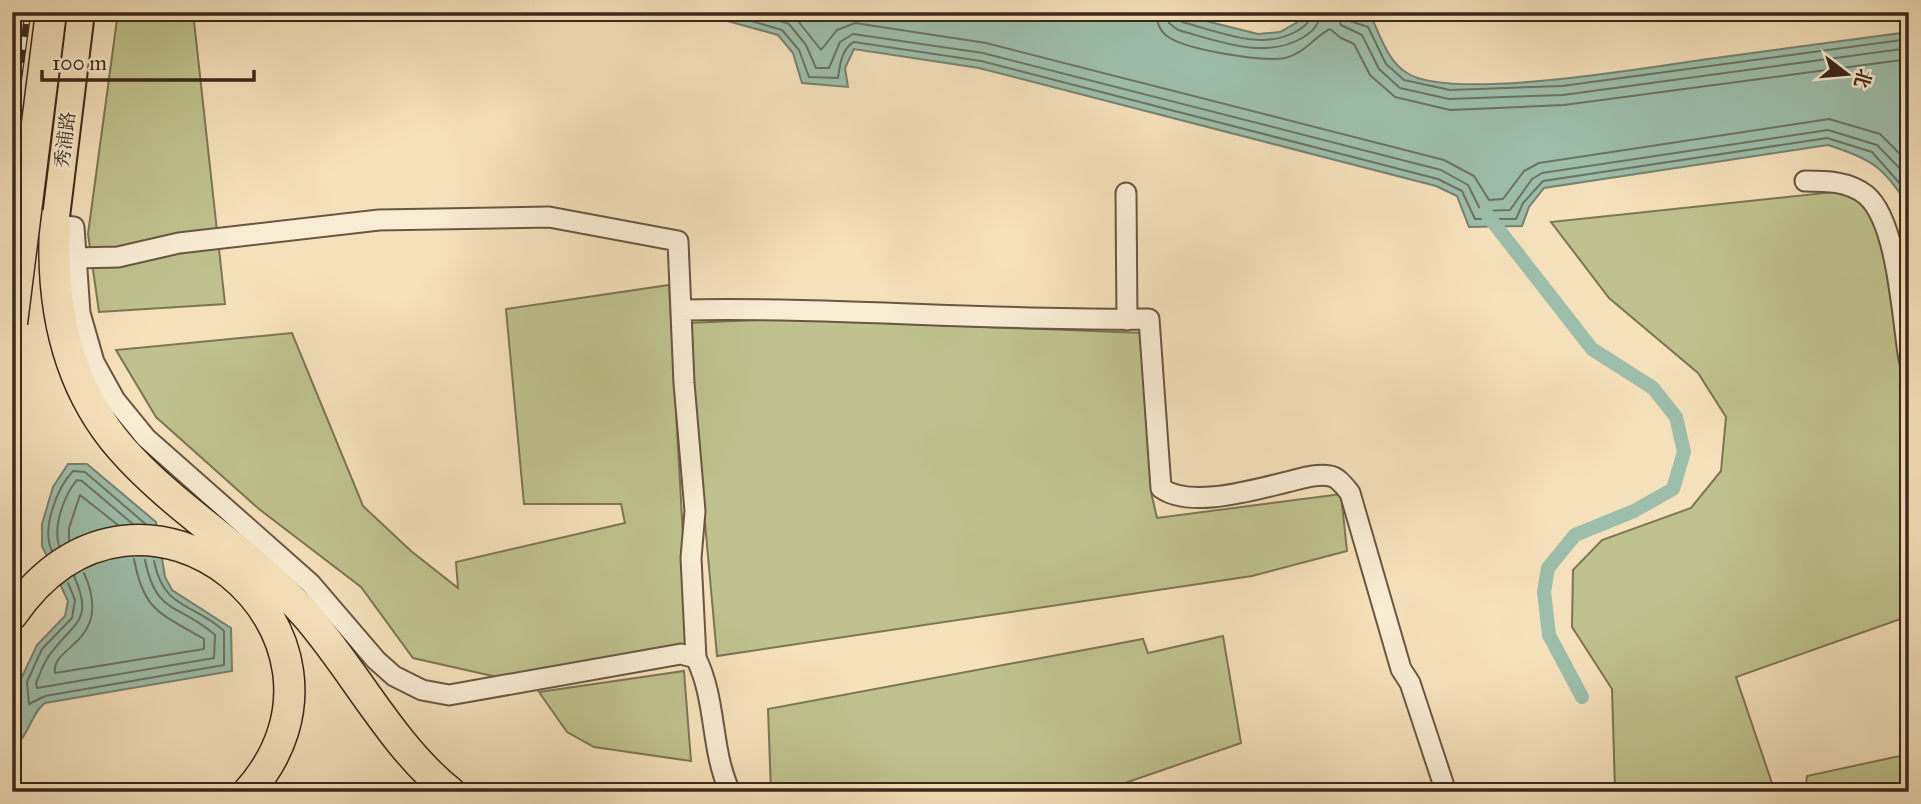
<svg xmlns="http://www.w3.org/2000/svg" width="1921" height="804" viewBox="0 0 1921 804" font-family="'IM FELL Great Primer','Noto Serif SC',serif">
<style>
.green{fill:#bfc28e;stroke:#7d7554;stroke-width:2}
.water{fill:#9dbeab;stroke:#768271;stroke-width:2}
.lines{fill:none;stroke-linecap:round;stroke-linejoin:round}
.shore{stroke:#6c7362;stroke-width:2}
.canal{stroke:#9dbeab;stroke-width:14}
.minor-casing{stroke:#6a5642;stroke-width:23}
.major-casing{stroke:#3b2819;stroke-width:30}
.highway-casing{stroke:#3b2819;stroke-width:33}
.minor{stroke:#f8ecd3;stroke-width:19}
.major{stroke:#f5e1bb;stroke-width:26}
.highway{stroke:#f5e1bb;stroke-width:30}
.rail-casing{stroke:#3b2819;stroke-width:7}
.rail{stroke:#f8ecd3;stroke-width:4.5;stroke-dasharray:13;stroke-linecap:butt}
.highway-bridge-casing{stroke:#3b2819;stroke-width:33;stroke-linecap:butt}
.highway-bridge{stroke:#f5e1bb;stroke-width:30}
.labels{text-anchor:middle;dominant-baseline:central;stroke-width:5;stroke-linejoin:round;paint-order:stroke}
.street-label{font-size:19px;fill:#3b2819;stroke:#f8ecd3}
</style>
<rect width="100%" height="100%" fill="#f5e1bb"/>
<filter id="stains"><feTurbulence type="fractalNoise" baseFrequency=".00286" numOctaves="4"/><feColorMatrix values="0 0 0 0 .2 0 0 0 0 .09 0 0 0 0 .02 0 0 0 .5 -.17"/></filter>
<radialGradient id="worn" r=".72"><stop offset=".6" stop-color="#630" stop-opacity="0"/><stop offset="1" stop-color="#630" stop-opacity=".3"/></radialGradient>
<path class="green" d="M118,12H193L225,304L99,312L88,234Z
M1843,191L1870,209L1882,236L1909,433V616L1736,677L1775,792L1615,789L1612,689L1572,627L1573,570L1602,540L1691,508L1721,471L1726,417L1698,373L1609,298L1551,222Z
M669,285L689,644L497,677L413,658L361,587L259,509L156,417L116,350L292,333L363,506L411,551L458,588L456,562L625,523L621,504H524L506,309Z
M779,319L1144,333L1151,492L1157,518L1341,494L1347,551L1252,576L717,656L687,323Z
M1223,636L1241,743L1099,792L987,789L771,792L768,709L1143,639L1148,653Z
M684,671L691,761L594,747L567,732L539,692Z
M1909,754V792H1805L1807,776Z"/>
<path class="water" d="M695,12H1170L1258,34L1280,32L1301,20L1306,12H1342L1373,21C1382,40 1389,62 1407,73C1451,102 1651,67 1708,59C1775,50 1842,41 1909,32V207C1884,167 1872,159 1828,145L1544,188L1529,207L1522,226L1469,227L1457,196L1436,186L979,68L854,49L845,68L848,87L802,83L793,53L778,35Z
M68,464H87L156,522L165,577L172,590L231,628L232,671L45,703C30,714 30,737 12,747V714L20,700V681L37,645L65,616L68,601L42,546V524L53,487Z"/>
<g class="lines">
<path class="shore" d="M721,12L782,30L799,50L809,77L838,78C840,66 841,49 854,42L981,61L1438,179L1462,191L1475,219H1516L1523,203L1543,181L1827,138L1872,152L1909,194
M754,12L789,24L806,45L816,68H829L840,42L853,34L983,53L1441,170L1468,185L1481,211L1510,210L1532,179L1542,173L1828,130L1877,145L1909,178
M791,12L821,50L837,30L855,23L986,43L1444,160L1474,176L1489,200L1503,199L1524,171L1539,163L1829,119L1880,134L1909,163
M1156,12C1157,22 1159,30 1167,36C1185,50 1263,62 1285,58C1304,54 1315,36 1330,29L1341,38L1354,44L1370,75L1395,97L1450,110L1564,105L1909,59
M1167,12L1169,23L1178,30C1218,41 1264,60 1302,38C1312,32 1320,25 1320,12
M1176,12L1182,22C1217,31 1261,51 1295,32C1304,27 1310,23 1312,12
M1337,12L1341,25L1362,35L1379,69L1400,88L1449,99L1563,95L1909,48
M1346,12L1350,21L1368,27L1386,64L1404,80L1450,90L1562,86L1909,39
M69,543V528L80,495L118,525
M59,546C53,526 64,495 77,480L82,481L134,525
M52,551C41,529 57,488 73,471L85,472L149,527
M84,573C115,643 50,645 55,673L204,649V639C160,613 144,612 134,559
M74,576C94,621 75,621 51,653C44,661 40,674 36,683L37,688L214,658L215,635C179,603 156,616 145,560
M68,583L75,600L72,618L42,649L27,682L29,704L45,696L224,665V631C192,602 164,610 154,561"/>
<path class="canal" d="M1485,212L1592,349L1653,388L1676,417L1684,452L1673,489L1634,511L1575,535L1548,568L1544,592L1549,635L1582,697"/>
<defs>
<path id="minor" d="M1805,181C1826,181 1848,181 1866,195C1898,222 1902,319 1909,359
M1126,193L1127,320
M55,225L74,227L80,313L94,362L115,400L146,438L310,583L376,660L394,676L422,690L449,695L681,654L696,658C717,701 710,748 730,792
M75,258L118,257L179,243L379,220L549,217L678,241L684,383L695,511L691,558L696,658
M681,310C837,307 993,321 1149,319L1161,488C1190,509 1253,490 1287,482C1300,479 1317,473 1330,476C1338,477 1345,487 1350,493L1401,669L1410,683L1446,792"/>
<path id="major" d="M12,219L55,225L81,12"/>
<path id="highway" d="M55,225C51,306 67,386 121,448C176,511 251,552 306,615C354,670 393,747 450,792
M12,615C142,426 387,635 248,792"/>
</defs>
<use href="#minor" class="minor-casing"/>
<use href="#major" class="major-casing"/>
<use href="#highway" class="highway-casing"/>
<use href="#minor" class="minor"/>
<use href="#major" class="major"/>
<use href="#highway" class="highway"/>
<defs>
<path id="rail" d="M12,127L28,12"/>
</defs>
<use href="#rail" class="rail-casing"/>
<use href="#rail" class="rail"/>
<defs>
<path id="highway-bridge" d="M12,323L51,12"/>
</defs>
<use href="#highway-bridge" class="highway-bridge-casing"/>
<use href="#highway-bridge" class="highway-bridge"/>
</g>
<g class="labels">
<g class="street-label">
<text transform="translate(65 140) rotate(-83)">秀浦路</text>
</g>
</g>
<rect width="1921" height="804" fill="none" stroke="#f5e1bb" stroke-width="42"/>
<rect x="14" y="14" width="1893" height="776" fill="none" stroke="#3b2819" stroke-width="3.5"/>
<rect x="21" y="21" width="1879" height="762" fill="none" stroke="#3b2819" stroke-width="2"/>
<g transform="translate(1847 74) rotate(106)" stroke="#f8ecd3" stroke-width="5" paint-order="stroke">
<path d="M0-5L12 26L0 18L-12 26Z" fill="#3b2819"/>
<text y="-10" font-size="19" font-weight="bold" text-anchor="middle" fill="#3b2819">北</text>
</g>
<path d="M42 70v10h212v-10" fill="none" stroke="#3b2819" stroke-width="3.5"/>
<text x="52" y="70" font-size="21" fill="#3b2819" stroke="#f8ecd3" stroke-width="5" paint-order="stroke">100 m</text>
<rect width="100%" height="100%" filter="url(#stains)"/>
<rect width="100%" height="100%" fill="url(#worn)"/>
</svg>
